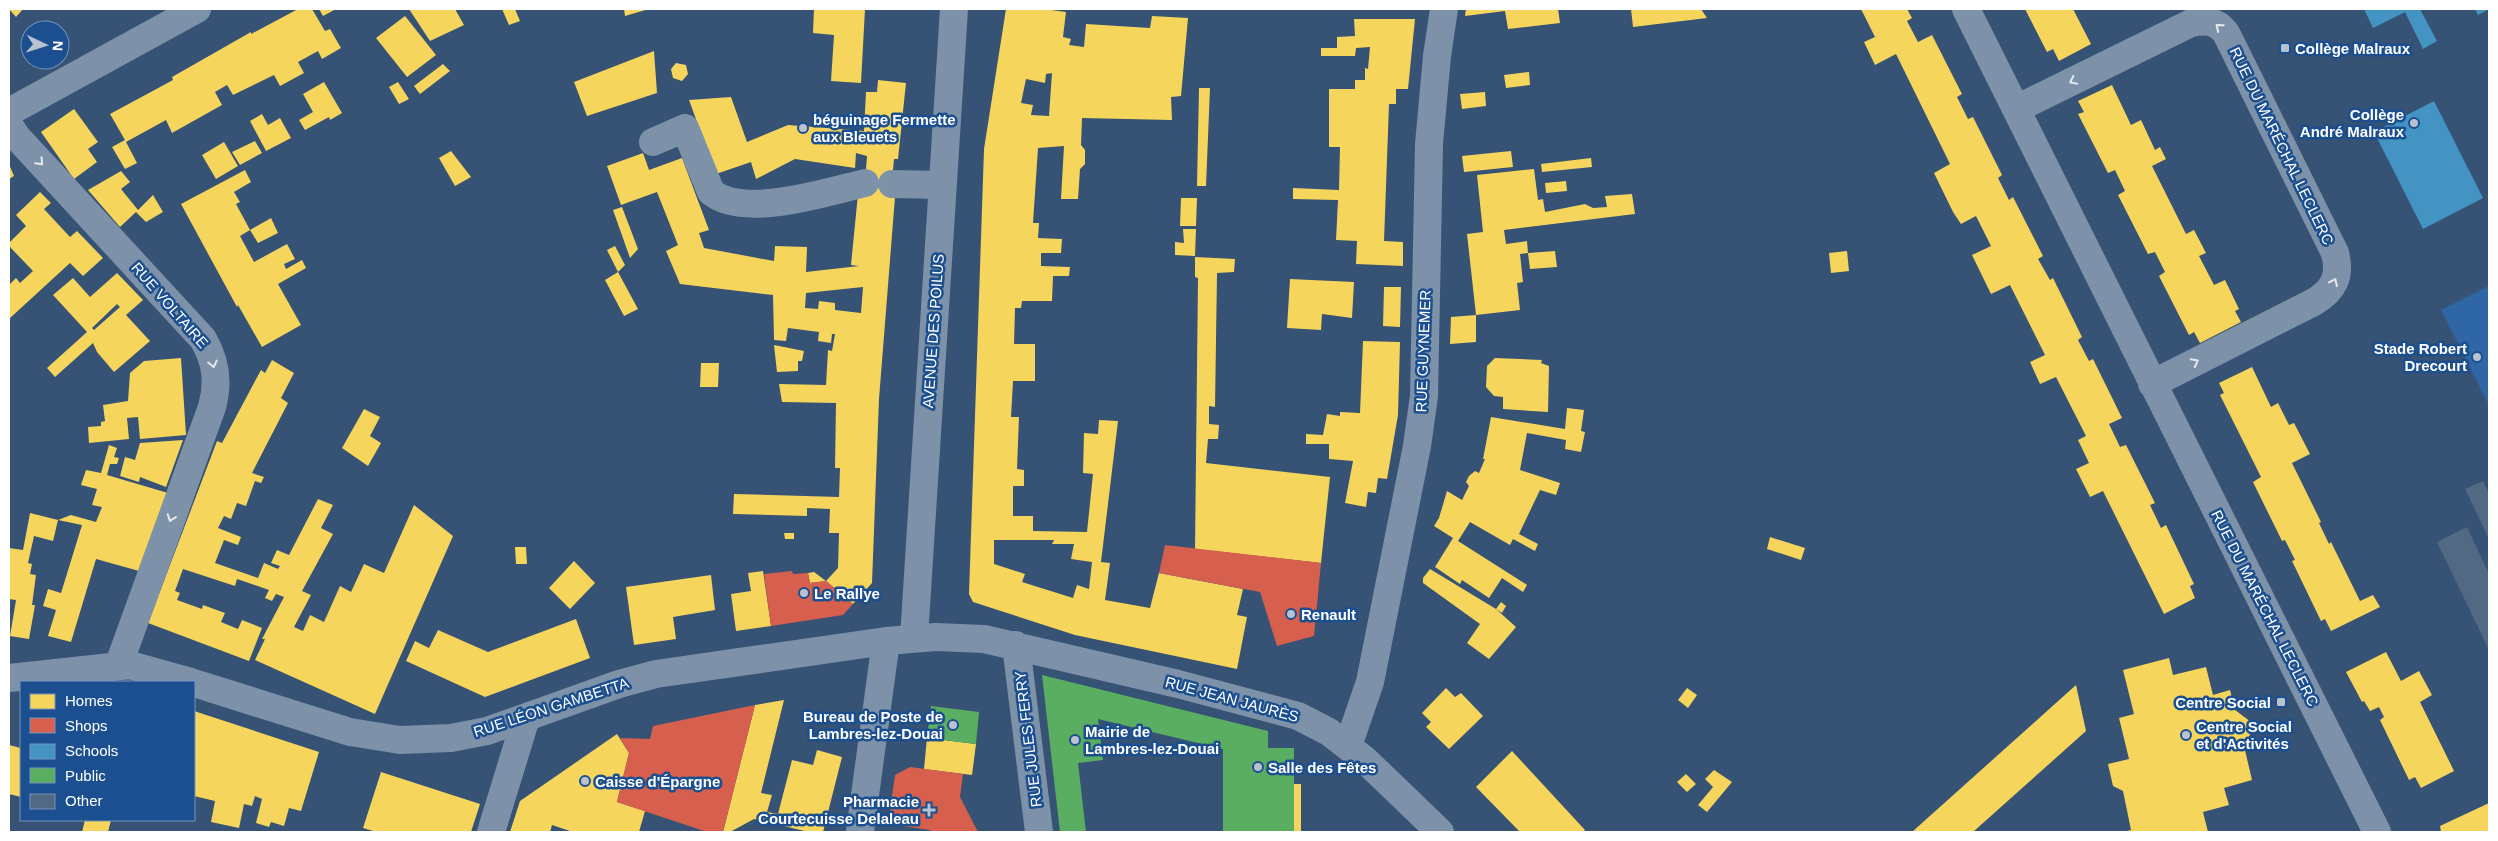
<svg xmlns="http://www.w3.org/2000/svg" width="2498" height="841" viewBox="0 0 2498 841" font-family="Arial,sans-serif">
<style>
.green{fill:#2f66a5}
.homes{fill:#f6d55c;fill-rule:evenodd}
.shops{fill:#d6604d}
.schools{fill:#4393c3}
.public{fill:#5aae61}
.building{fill:#526984}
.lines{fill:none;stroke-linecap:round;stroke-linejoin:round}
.minor{stroke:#7d92a8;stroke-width:28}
.oneway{stroke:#e5e9ee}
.poi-dot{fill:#b9c2ce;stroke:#1b4f8f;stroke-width:2}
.labels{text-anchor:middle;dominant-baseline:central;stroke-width:5;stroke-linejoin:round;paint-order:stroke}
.poi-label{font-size:15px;font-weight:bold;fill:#fff;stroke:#1b4f8f;text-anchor:start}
.street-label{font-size:15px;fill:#fff;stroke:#1b4f8f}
</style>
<rect width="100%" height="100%" fill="#365274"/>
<path class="green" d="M2489,286V405L2441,310Z"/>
<path class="homes" d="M9,9H23L16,17Z
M298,9H312L325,31L330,29L341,48L322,59L318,51L298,62L304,73L280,86L274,75L233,95L227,85L215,92L222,105L172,133L166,120L126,142L137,163L125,169L112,147L125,140L110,114L173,80L172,77L251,32V34Z
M319,9H336L323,16Z
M409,9H455L464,25L430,41Z
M502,9H515L520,21L509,25Z
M624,9H649L625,16Z
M814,9H865L861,83L831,81L834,35L813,33Z
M1006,9H1044L1066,12L1063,37L1071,39L1069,45L1084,47L1086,24L1150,28L1152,16L1188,18L1181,96L1171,97L1172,120L1082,118L1081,145L1085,150V164L1080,169L1078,199H1061L1064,146L1038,148L1033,223H1039L1038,238L1062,239L1061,253H1041V266L1070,267L1069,276H1053L1052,301H1022L1021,308H1015L1014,344H1035V381H1013L1011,417H1019L1017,469L1024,470V486H1013V516H1033V531L1087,532L1093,474L1083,473L1084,433L1098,434L1099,420L1118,421L1101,562L1110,563L1105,600L1150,608L1159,573L1243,589L1237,615L1247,617L1237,669L1075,635L973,602L969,594L984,149ZM1052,73L1049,116L1031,115L1033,105L1021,103L1026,79L1045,83L1046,74ZM994,540H1054L1052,544H1074L1071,559L1092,562L1089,589L1077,585L1073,598L1022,582L1025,574L994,564Z
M1466,9H1558L1560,23L1508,29L1505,11L1465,16Z
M1631,9H1701L1707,18L1633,27Z
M1861,9H1907L1912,18L1907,21L1918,42L1932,35L1962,94L1957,97L1968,119L1973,117L2002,175L1998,178L2009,200L2013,197L2043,256L2038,259L2050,280L2053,278L2082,337L2078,340L2089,361L2093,359L2122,418L2109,424L2120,447L2126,445L2155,503L2150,505L2161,528L2166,525L2194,584L2190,586L2195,598L2164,614L2103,491L2090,497L2076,469L2089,463L2078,440L2086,436L2056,377L2040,384L2030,362L2045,355L2010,285L1991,294L1972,255L1991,246L1976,216L1961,224L1953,212L1934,173L1950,164L1896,54L1875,65L1864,42L1875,37Z
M2025,9H2073L2091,44L2059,61L2053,49L2047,52Z
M405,16L436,55L407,77L376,38Z
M1354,19H1415L1408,89H1396V104H1389L1384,241L1403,242V266L1356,264L1357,241L1336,240L1338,200L1293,199V188L1339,190L1340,147H1329V89H1355V80H1365V68L1368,69L1370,47L1356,48L1355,56H1321V48H1337V37L1355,36Z
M654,51L657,93L587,116L574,82Z
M676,63L686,65L688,74L682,81L673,78L671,69Z
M443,64L450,71L420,94L414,86Z
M1529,72L1530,85L1506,88L1504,75Z
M878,80L906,83L898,159H894L891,192L895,197L879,399L872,583L853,604L826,581L838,568L839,533H829L830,509L807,508V516L733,514L734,494L839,497L840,468H835L836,403L782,402L779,384L826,385L828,350L832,351L835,334H832L831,343L818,341L819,332L788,328L786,341L774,340L773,295L680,284L666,251L678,245L657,192L621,205L607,166L643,153L649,170L682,158L709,230L699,233L704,248L774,261L775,246L807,247L806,272L859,266L851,265L858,194L864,195L867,156L856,153L855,168L795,159L756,179L751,162L716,174L689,100L731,97L747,142L788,125L864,131L866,92H877ZM863,287L861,313L835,310V303L819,301L818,309L805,308L806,293Z
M324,82L342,113L330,120L329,117L305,130L299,120L313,112L303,94Z
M398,82L409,99L399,104L389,87Z
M2112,85L2131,125L2141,120L2155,150L2160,147L2166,159L2152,166L2186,234L2194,230L2206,253L2199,256L2214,285L2225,280L2239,309L2235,311L2241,322L2200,343L2194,332L2189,335L2159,276L2165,272L2155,252L2148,254L2118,195L2125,191L2115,170L2108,173L2078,114L2084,112L2078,101Z
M1199,88H1210L1206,186H1197Z
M1485,92L1486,106L1462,109L1460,94Z
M74,109L98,142L88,149L97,162L74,179L41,132Z
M262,114L268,125L280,118L291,138L266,151L250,121Z
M255,141L262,153L240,165L232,152Z
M224,142L238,166L216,179L202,155Z
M451,151L471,177L455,186L439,158Z
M1511,151L1513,167L1464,172L1462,156Z
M1591,158L1592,167L1542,172L1541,164Z
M9,164L14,176L9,179Z
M1534,169L1538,200L1543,199L1545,212L1585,204L1593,208L1607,207L1605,196L1632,194L1635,214L1504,230L1506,244L1527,241L1528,253L1520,254L1523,282L1517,283L1520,310L1476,315V342L1450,344L1451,317L1476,315L1467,234L1483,232L1477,175Z
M245,170L251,182L234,192L240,202L236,204L250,230L271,218L278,233L258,243L250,230L240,236L254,262L287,244L295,259L284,264L286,269L302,260L306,268L278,284L301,325L262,347L238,305L237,307L181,204Z
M121,171L130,182L121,189L138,210L153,195L163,212L146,222L136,212L120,227L88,190Z
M1566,181L1567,191L1546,193L1545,183Z
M40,192L51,203L44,209L70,237L77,231L103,258L83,276L70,263L9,319V285L16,278L20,283L33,271L9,246V243L26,226L16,215Z
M1181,198H1197L1196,226H1180Z
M622,207L638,249L630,258L613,210Z
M1183,229H1196L1195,256L1175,255V242L1184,243Z
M615,246L625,265L618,272L638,309L624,316L605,280L618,272L607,250Z
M1555,251L1557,267L1530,269L1528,253Z
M1847,251L1849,271L1831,273L1829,253Z
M1195,257L1235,259L1234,272L1217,273L1215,407L1209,406V424L1219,425L1218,439H1208L1206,463L1330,477L1321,563L1195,549L1198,278L1195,277Z
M117,273L143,300L126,315L150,341L114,372L97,352L93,343L55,377L47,368L87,332L53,295L73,278L90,297ZM117,304L120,307L94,330L92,328Z
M1290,279L1354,282L1352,318L1322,314L1321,330L1287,328Z
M1384,287H1401L1400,327L1383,326Z
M1363,341L1400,342L1398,415L1387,479L1378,478L1376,493L1368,492L1366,507L1345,503L1353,461L1329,459V444H1306V434L1323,435L1327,414L1340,416V412L1360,413Z
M774,345L804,351L802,361H798V371L777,372Z
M181,358L186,435L140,439L138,417L127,418L129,439L89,443L88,427L101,426V422L105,421L103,405L128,401L130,373L144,361Z
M1495,358L1542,360L1541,363L1549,366L1548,412L1503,409V397L1494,396L1486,387L1487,366Z
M272,360L294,373L281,398L288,403L252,473L264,477L261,483L255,481L246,506L237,503L231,519L224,516L218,528L241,537L238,545L224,540L215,563L258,578L264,563L278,569L280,566L271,563L277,550L289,555L318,499L333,505L321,528L333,534L302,591L311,595L294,627L303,631L310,615L324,622L340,586L351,592L364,564L384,573L414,505L453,536L375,714L255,660L265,639H262L284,597L276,594L272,601L265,598L269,590L237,579L235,586L183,569L175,591L180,593L177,600L202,609L203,605L225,613L221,622L238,629L242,620L262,628L249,661L148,623L217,441L222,443L261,370L265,373Z
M701,363H719L718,387H700Z
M2252,367L2271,407L2278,403L2289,425L2294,423L2310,454L2292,463L2321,522L2319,523L2329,544L2331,542L2360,601L2373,595L2380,607L2331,631L2325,619L2321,621L2292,561L2295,560L2285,540L2282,541L2253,482L2261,477L2220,395L2224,393L2219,383Z
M1567,408L1584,410L1581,431L1585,432L1581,452L1565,449L1566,440L1527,433L1520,470L1560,483L1556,495L1540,490L1519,534L1538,544L1535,551L1513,539L1510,545L1470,522L1458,541L1527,585L1523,592L1502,578L1489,598L1462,580L1460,584L1435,567L1453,538L1434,526L1439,518L1447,491L1462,500L1469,486L1466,482L1469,476L1475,471L1479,473L1485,459H1483L1491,417L1565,429Z
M364,409L380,417L370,436L381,443L368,466L342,448Z
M183,440L166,487L140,477L139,482L120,476L125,457L135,460L140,443Z
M109,445L117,448L114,457L119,458L117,464H110L107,475L168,493L139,571L96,559L71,642L48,636L56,610L43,606L48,589L61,593L82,525L58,520L53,541L34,536L28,563L32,564L30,574L36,575L32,605H35L29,639L10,636L16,600L9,599V548L23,550L30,513L58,520L71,515L96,522L102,507L92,505L97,489L81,485L86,470L101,473Z
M784,533H794V539H785Z
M1770,537L1805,548L1801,560L1767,549Z
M515,547H526L527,564H516Z
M574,561L595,583L570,609L549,588Z
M1430,569L1496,609L1516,627L1489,659L1467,643L1480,624L1423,583V578Z
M763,571L771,626L736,631L731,594L751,591L748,573Z
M814,572L826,581L810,583L808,573Z
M711,575L715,610L673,617L676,639L634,645L626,587Z
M1501,602L1506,606L1502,613L1496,609Z
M576,619L590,658L485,697L406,661L415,641L429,648L438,630L488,652Z
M2386,652L2401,681L2419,671L2432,695L2420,702L2454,771L2421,788L2415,777L2409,780L2380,720L2384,717L2379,707L2370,711L2364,701L2362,702L2346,672Z
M2169,658L2173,675L2206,667L2213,695L2230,690L2235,710L2255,725L2244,746L2252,780L2224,788L2229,805L2203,812L2208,832H2123L2131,830L2123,791L2113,786L2108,764L2129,759L2119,718L2134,714L2123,670Z
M2076,685L2086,731L1973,832H1912Z
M1446,688L1455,697L1461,693L1483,716L1449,749L1426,727L1431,722L1422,713Z
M1687,688L1697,695L1688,708L1678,700Z
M784,700L761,793L772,795L767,812L778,814L792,760L813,765L817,750L842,757L823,832H809L754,819L730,832H723L755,705Z
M194,711L319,752L301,811L289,808L284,826L271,822L269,827L256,823L262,799L255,796L252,806L244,804L239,828L211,822L215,801L194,796Z
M617,734L629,753L617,802L645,811L639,832H573L552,825L550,832H510L520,801Z
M927,738L976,744L972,775L924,769Z
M9,745L21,748V797L9,794Z
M1512,751L1585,830L1583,832H1520L1476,787Z
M1714,770L1732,782L1707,812L1698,805L1713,787L1705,779Z
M381,772L480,804L471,832H377L363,828Z
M1686,774L1696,784L1687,792L1677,782Z
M1293,784H1301V832H1294Z
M2489,803V832H2441L2440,826Z
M85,820H111L108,832H82Z"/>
<path class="shops" d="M1165,545L1321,563L1314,636L1277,646L1260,592L1159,573Z
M792,571L793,574L808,573L810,583L826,581L853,604L843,615L771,626L764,574Z
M755,705L723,832H707L617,802L629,753L620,738L650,739L653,726Z
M910,767L963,774L960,797L978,832H932L930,830L888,824L895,775Z"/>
<path class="schools" d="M2364,9H2420L2437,41L2423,49L2405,12L2373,28Z
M2475,9H2489L2478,15Z
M2434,101L2483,198L2423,229L2374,132Z"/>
<path class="public" d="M1042,675L1268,731V748H1294V832H1223V749L1098,719L1103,760L1078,763L1086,832H1060Z
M931,706L979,712L976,744L927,738Z"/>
<path class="building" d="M2483,481L2489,494V539L2465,489Z
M2467,527L2489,574V650L2437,542Z"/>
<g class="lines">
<path class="minor" d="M1966,9L2377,832
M2016,109L2191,23C2206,20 2216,20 2226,33L2335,253C2341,276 2334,290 2314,302L2152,384
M9,112L197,9
M9,125L17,137L203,339C216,361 219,382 212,407L119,664
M653,142L685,128L711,192C744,219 827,192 865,183
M892,184L942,185
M914,638L954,9
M1016,645L1039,832
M9,678L130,665L191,682
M194,683L350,732L400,740L451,738L487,731L619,684L656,674L886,641L936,637L984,639L1178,684L1298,716L1329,732L1365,760L1440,832
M1348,746L1370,682L1417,446L1424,396L1429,144L1437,56L1444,9
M491,832L526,718
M860,832L886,641"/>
</g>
<defs><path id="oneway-chevron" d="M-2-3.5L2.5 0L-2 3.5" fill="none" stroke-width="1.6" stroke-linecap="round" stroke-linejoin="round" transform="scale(1.25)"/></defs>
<g class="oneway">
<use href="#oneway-chevron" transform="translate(2219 27) rotate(-141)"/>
<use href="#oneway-chevron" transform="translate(2073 81) rotate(154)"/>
<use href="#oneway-chevron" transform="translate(40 162) rotate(47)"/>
<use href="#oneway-chevron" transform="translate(2334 282) rotate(-65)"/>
<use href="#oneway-chevron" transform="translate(2195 362) rotate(-27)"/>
<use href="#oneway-chevron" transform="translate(213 364) rotate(77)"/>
<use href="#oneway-chevron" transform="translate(171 518) rotate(110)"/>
</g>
<g class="poi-dot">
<rect x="2280" y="43" width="10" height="10" rx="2.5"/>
<circle cx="2414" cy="123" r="5"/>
<circle cx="803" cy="128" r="5"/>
<circle cx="2477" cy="357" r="5"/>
<circle cx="804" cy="593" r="5"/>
<circle cx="1291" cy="614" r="5"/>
<rect x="2276" y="697" width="10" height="10" rx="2.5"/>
<circle cx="953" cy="725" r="5"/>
<circle cx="2186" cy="735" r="5"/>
<circle cx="1075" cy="740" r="5"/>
<circle cx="1258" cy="767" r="5"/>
<circle cx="585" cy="781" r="5"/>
<path d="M926.5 802.5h5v5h5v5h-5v5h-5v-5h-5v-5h5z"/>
</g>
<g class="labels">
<g class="poi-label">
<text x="2295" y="48">Collège Malraux</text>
<text x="2404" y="114" text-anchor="end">Collège<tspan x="2404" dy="17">André Malraux</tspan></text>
<text x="813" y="119">béguinage Fermette<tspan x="813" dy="17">aux Bleuets</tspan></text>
<text x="2467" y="348" text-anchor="end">Stade Robert<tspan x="2467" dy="17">Drecourt</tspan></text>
<text x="814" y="593">Le Rallye</text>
<text x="1301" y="614">Renault</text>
<text x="2271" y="702" text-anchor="end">Centre Social</text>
<text x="943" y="716" text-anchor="end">Bureau de Poste de<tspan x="943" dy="17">Lambres-lez-Douai</tspan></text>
<text x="2196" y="726">Centre Social<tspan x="2196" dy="17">et d'Activités</tspan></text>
<text x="1085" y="731">Mairie de<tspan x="1085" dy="17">Lambres-lez-Douai</tspan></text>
<text x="1268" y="767">Salle des Fêtes</text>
<text x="595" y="781">Caisse d'Épargne</text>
<text x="919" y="801" text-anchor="end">Pharmacie<tspan x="919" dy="17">Courtecuisse Delaleau</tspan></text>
</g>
<g class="street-label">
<text transform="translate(2282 146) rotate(64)">RUE DU MARÉCHAL LECLERC</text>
<text transform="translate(170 305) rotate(49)">RUE VOLTAIRE</text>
<text transform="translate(933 331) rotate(-86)">AVENUE DES POILUS</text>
<text transform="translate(1423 351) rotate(-88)">RUE GUYNEMER</text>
<text transform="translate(2265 608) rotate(63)">RUE DU MARÉCHAL LECLERC</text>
<text transform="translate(1232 699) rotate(15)">RUE JEAN JAURÈS</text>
<text transform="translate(551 707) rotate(-18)">RUE LÉON GAMBETTA</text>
<text transform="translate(1028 739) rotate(-97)">RUE JULES FERRY</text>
</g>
</g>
<rect width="2498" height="841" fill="none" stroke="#ffffff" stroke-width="20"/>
<rect x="20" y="681" width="175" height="140" fill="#1b4f8f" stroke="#7695bc"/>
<rect x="30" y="694" width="25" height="15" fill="#f6d55c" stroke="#7695bc"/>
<text x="65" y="706" font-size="15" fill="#ffffff">Homes</text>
<rect x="30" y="718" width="25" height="15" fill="#d6604d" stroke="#7695bc"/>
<text x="65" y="731" font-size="15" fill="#ffffff">Shops</text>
<rect x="30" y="744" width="25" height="15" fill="#4393c3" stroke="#7695bc"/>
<text x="65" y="756" font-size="15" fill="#ffffff">Schools</text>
<rect x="30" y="768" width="25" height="15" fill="#5aae61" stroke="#7695bc"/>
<text x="65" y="781" font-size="15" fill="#ffffff">Public</text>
<rect x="30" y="794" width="25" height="15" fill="#526984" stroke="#7695bc"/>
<text x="65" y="806" font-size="15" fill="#ffffff">Other</text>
<g transform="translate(45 45) rotate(94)"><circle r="24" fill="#1b4f8f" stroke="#7695bc"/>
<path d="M0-4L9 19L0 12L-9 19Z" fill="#b9c2ce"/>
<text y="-8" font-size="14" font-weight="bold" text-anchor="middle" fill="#ffffff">N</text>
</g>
</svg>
